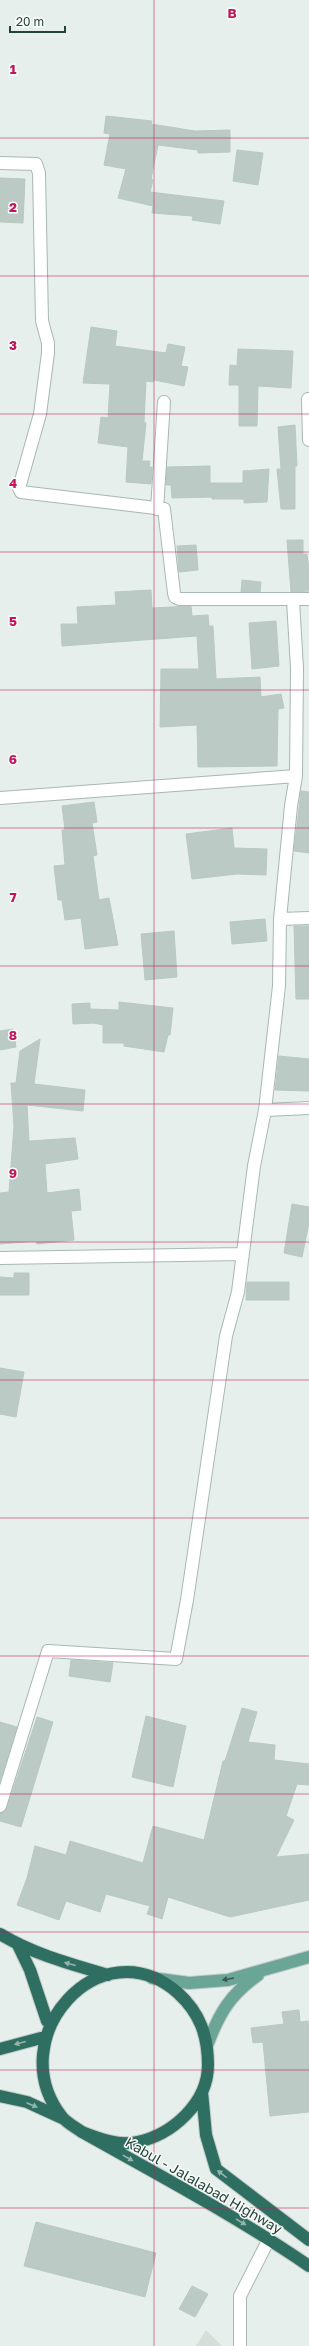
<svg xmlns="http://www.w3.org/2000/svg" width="309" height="2346" viewBox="0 0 309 2346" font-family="'Golos Text',sans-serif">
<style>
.built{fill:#d4dfda}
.building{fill:#bbcac4;stroke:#b8c9c2}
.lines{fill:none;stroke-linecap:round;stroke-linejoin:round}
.minor-casing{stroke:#a8b8b2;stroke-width:14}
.major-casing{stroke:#c2cac8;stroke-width:14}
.highway-casing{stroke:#c2cac8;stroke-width:14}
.minor{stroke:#fff;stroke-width:12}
.major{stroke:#6aa596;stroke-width:12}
.highway{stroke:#2f6f62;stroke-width:12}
.oneway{fill:#93b5ae}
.oneway2{fill:#365b51}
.grid{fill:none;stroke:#c2185b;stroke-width:1;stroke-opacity:0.55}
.labels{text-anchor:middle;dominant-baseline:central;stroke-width:3;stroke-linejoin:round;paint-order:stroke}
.street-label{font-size:14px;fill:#24423a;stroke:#f7fbf9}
.grid-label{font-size:13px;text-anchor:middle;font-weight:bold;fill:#c2185b;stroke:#f7fbf9;stroke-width:3;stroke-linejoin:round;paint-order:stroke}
</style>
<rect width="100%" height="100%" fill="#e6efeb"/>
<path class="built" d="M206,2330L222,2346H196Z"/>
<path class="building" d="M106,116L152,121L151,124L195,131L230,130V152L198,153V150L158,145L151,179L153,180L150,192L224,201L220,224L192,220L193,216L152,213L153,206L118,198L126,169L104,165L110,134L104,133Z
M237,150L263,153L258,185L233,181Z
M0,178L25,179L23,223L0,222Z
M91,327L117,331L115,346L166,353L168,344L185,347L181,366L188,367L184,386L154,380L153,382L146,381L144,422L146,423L142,461H150L149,467H152L151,484L126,482L128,447L98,443L101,417L108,418L110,384L83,383Z
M238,349L293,351L291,388L258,386L257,426H239V385H229L230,365L237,366Z
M295,425L297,466H295V509H281L277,469H281L278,427Z
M210,466V483H243V471L269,469L267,502L244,503V499H212V497L172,498L171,485H166L167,467Z
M287,540H303V554H307L309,569V591L291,592Z
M196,545L198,570L179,572L177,546Z
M242,580L261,582L260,592H241Z
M151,590L152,608L191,606L192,616L208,615L209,626H213L216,679L260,677L261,697L281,694L284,708L278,709L277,766L198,767L197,725L160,727L161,669H199L197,636L62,646L61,624H78L77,607L116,605L115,592Z
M276,621L279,666L252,669L249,623Z
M301,791L309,792V853L294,851Z
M94,802L97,822L92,823L97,855L93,856L99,900L109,898L118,945L85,949L81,918L65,920L62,900H58L54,866L65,865L62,830H65L62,806Z
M232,828L234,848L267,849L266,875L237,874L192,879L186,834Z
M265,919L267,941L232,944L230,922Z
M294,926H309V999H296Z
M174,931L177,977L145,980L141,934Z
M119,1002L173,1008L170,1035H168L164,1052L124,1046V1043H103V1025L94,1023L73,1024L72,1004L90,1003V1009L119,1010Z
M13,1029L16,1047L0,1050V1031Z
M40,1039L34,1084L85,1090L83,1111L27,1105L29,1141L75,1138L78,1159L45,1164L47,1193L79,1189L81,1210L71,1211L74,1240L37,1244L36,1241L0,1244V1193L9,1192L14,1126L11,1083H16L20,1051Z
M279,1056L309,1059V1091L275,1090Z
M292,1204L309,1207V1223L302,1257L284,1253Z
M14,1273H29V1295H0V1277L14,1278Z
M247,1282H289V1300H246Z
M0,1368L24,1372L16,1417L0,1414Z
M71,1660L113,1663L110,1682L69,1676Z
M242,1708L257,1712L248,1742L275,1745L274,1760L309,1764V1785L297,1784L286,1816L294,1820L276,1857L309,1854V1900L230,1917L168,1897L162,1919L147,1914L150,1906L106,1894L100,1912L66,1901L59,1920L17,1905L27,1878L35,1846L66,1855L70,1841L143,1863L153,1826L204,1840L223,1761H225Z
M146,1716L186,1726L173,1787L132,1777Z
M37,1717L53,1722L21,1827L0,1821V1813L7,1808Z
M0,1722L17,1727L0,1781Z
M299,2010L300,2022L308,2021L309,2028V2112L270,2116L263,2042L253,2043L251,2028L284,2024L282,2012Z
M36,2222L156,2253L145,2297L24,2266Z
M192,2286L208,2294L195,2317L179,2309Z"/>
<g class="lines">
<defs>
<path id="minor" d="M0,163L36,164L39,173L42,321L48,343V353L40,414L19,488L21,492L164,509L174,593L175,597L179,599H309
M308,399L309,440
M157,509L164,402
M0,798L296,776
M280,919L309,918
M265,1110L309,1108
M0,1258L242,1254
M0,1806L48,1651L176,1659L187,1600L226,1336L238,1292L254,1166L265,1110L279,986L280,919L291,806L296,776L297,668L293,601
M240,2346V2296L269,2239"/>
<path id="major" d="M152,1978L189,1983L228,1980L309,1957
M208,2043C220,2012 230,1995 258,1975"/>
<path id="highway" d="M0,1934C33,1954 70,1964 108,1975
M18,1945L30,1970L47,2021
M0,2049L41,2038
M202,2092L206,2135L216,2169L309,2240
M0,2096L27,2102L62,2118
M82,2132C100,2139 118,2146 137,2142C172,2135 208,2103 208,2065C208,2036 200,2013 178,1993C100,1925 0,2038 62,2117C67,2123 75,2127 82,2132C159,2175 236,2216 309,2266"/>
</defs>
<use href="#minor" class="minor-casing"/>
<use href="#major" class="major-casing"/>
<use href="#highway" class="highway-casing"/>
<use href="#minor" class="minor"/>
<use href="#major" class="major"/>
<use href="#highway" class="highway"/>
</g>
<defs><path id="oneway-solid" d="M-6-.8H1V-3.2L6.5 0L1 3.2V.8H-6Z"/></defs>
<g class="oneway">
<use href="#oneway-solid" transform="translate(70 1964) rotate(-165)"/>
<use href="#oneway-solid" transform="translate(20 2043) rotate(165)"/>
<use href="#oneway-solid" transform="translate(32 2105) rotate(23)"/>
<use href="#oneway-solid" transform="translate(128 2158) rotate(29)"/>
<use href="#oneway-solid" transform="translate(222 2174) rotate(-142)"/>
<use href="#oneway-solid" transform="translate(241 2222) rotate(31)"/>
</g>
<use class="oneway2" href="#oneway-solid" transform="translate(228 1979) rotate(170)"/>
<path class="grid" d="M154,0V2346M0,138H309M0,276H309M0,414H309M0,552H309M0,690H309M0,828H309M0,966H309M0,1104H309M0,1242H309M0,1380H309M0,1518H309M0,1656H309M0,1794H309M0,1932H309M0,2070H309M0,2208H309"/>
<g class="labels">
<g class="street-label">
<text transform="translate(204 2185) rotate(30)">Kabul - Jalalabad Highway</text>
</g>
</g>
<g class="grid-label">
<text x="232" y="18">B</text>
<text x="13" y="74">1</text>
<text x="13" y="212">2</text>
<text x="13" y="350">3</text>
<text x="13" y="488">4</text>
<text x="13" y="626">5</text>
<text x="13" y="764">6</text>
<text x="13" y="902">7</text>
<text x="13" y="1040">8</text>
<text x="13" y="1178">9</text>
</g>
<path d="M10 26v6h55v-6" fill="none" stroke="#24423a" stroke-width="2"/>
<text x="16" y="26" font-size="12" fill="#24423a" stroke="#f7fbf9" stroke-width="3" paint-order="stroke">20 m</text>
</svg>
